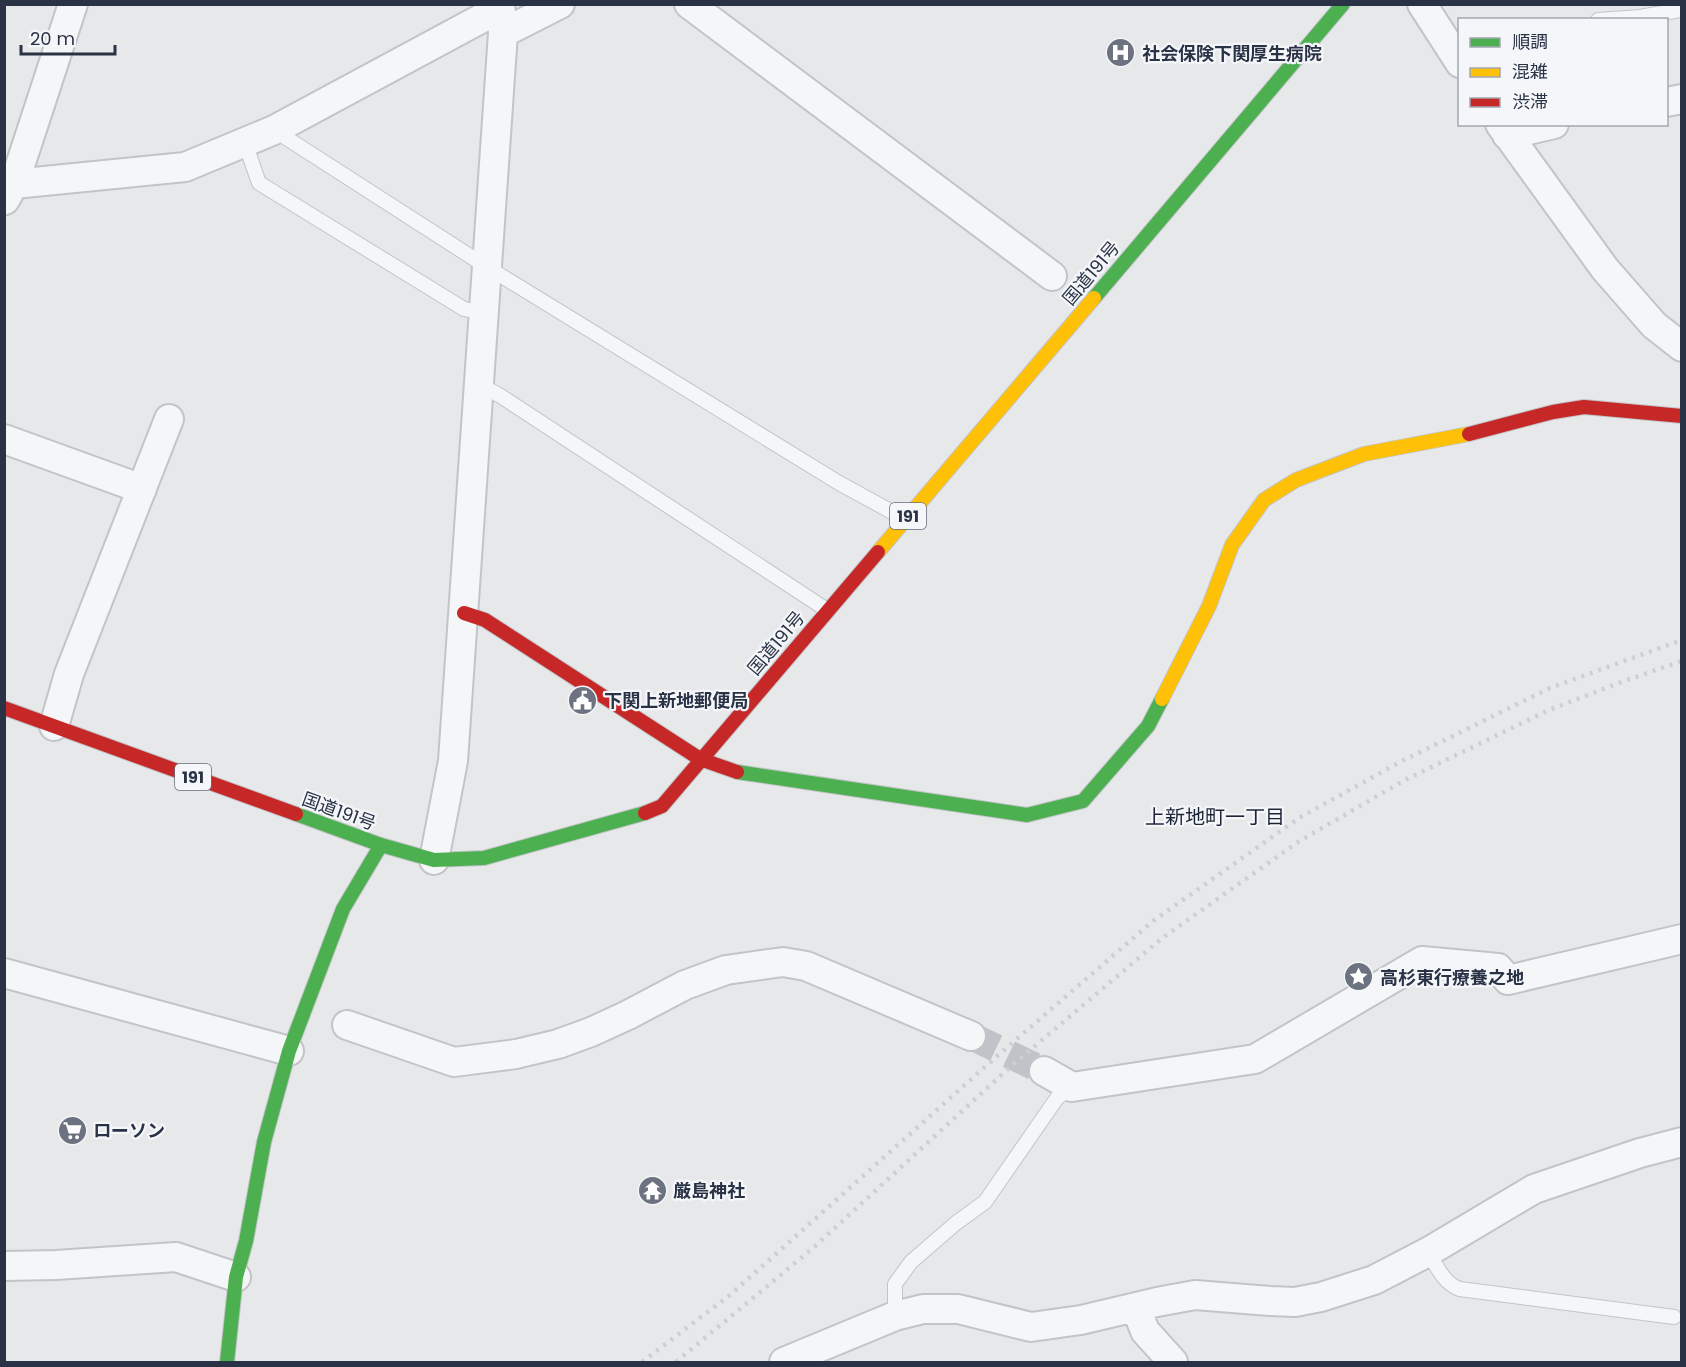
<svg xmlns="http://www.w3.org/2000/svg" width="1686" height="1367" viewBox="0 0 1686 1367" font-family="Poppins,'Noto Sans JP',sans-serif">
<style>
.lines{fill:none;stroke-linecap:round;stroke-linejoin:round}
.street-tunnel{stroke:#c0c4c9;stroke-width:28;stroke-dasharray:28 14;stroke-linecap:butt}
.lane-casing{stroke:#c3c4c8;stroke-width:16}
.street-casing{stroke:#c3c4c8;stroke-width:32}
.fast-casing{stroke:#c3c4c8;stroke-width:16}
.slow-casing{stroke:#c3c4c8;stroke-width:16}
.jam-casing{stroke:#c3c4c8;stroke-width:16}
.lane{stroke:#f5f6f7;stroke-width:14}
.street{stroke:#f5f6f7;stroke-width:28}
.fast{stroke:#4caf50;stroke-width:14}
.slow{stroke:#ffc107;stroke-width:14}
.jam{stroke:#c62828;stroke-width:14}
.rail{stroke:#cecfd2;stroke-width:4.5;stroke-dasharray:3 6;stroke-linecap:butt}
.labels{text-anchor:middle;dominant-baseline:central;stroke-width:4.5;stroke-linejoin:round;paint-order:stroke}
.shield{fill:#f4f6f9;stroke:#676e7c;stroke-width:1.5}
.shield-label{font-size:16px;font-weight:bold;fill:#2a3346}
.poi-label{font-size:18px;font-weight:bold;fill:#2a3346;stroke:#f4f6f9;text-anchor:start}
.street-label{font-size:18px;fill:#2a3346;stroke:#f4f6f9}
.neighbourhood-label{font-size:20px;fill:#1c2437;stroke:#f4f6f9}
</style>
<rect width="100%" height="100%" fill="#e6e8ea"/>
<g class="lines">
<path class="street-tunnel" d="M971,1036L1044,1071"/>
<defs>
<path id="lane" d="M1598,20L1640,17L1680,10
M274,130L487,267L839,483L905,519
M245,143L259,183L464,309L484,313
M480,385L499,395L827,610
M1428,1252C1436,1265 1444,1284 1460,1289L1674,1317
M895,1316V1284L911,1262L956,1223L985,1202L1057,1098L1072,1087"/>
<path id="street" d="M689,4L1052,276
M1422,4L1460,63
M503,33L560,4
M1666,102L1682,99
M1500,124L1605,269L1654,325L1682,347
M1507,135L1554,124
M4,185L185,167L274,130L499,9
M5,200L14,184L73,4
M4,439L142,489
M54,726L69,674L169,419
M434,860L453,761L503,33L500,4
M4,973L289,1051
M347,1025L454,1062L516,1054L558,1044L591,1032L628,1015L685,985L726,970L783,962L806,966L971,1036
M1044,1071L1072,1087L1255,1059L1422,961L1498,968L1508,980L1682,939
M4,1266L56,1265L176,1257L236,1277
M1136,1308L1145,1331L1173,1362
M784,1362L895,1316L923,1309H958L1031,1327L1081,1320L1157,1302L1195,1295L1270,1301L1295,1302L1321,1297L1374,1280L1428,1252L1534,1189L1640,1153L1682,1142"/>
<path id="fast" d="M1094,298L1343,4
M737,772L1027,815L1083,801L1148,726L1162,699
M296,814L381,845L434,860L484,858L645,813
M227,1362L236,1277L246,1241L264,1142L289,1051L343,909L381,845"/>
<path id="slow" d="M878,552L1094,298
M1162,699L1209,606L1232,545L1264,500L1296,480L1364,454L1469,434"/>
<path id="jam" d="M1469,434L1553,412L1584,407L1682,416
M464,613L485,620L700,759L737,772
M4,708L296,814
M645,813L662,806L878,552"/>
</defs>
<use href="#lane" class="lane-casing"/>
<use href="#street" class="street-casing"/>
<use href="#fast" class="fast-casing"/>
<use href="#slow" class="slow-casing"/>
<use href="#jam" class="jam-casing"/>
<use href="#lane" class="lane"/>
<use href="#street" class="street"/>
<use href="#fast" class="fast"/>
<use href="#slow" class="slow"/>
<use href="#jam" class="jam"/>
<path class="rail" d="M642,1362L730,1295L996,1057L1153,921L1299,818L1402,761L1550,688L1682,640
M676,1362L813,1248L1009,1068L1161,939L1298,842L1405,780L1549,710L1624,681L1682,661"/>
</g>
<defs>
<symbol id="hospital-disc" viewBox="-11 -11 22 22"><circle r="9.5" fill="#6c727f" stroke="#f4f6f9"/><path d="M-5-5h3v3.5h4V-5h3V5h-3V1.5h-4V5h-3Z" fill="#fff"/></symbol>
<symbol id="civic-disc" viewBox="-11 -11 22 22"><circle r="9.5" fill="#6c727f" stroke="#f4f6f9"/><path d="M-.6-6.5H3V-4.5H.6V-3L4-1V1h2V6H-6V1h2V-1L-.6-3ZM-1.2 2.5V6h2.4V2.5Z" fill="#fff"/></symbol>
<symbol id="sight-disc" viewBox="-11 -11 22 22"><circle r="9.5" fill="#6c727f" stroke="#f4f6f9"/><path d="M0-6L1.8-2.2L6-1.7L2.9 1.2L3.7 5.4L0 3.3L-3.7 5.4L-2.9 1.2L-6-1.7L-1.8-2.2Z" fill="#fff"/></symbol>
<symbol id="supermarket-disc" viewBox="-11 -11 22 22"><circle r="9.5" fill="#6c727f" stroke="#f4f6f9"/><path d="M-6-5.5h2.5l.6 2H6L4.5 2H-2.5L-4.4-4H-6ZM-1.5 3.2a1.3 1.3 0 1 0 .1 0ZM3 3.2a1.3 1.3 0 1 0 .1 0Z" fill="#fff"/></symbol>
<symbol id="temple-disc" viewBox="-11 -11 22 22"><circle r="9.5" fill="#6c727f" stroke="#f4f6f9"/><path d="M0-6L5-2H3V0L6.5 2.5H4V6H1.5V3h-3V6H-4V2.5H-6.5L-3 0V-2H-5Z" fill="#fff"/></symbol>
</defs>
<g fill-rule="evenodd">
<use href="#hospital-disc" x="1104" y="36" width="33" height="33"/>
<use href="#civic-disc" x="566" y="684" width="33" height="33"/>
<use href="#sight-disc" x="1342" y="960" width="33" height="33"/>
<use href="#supermarket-disc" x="56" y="1114" width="33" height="33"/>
<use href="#temple-disc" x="636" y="1174" width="33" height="33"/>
</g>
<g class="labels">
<g class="shield">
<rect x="890" y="503" width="36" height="26" rx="4.5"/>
<rect x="175" y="764" width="36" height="26" rx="4.5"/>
</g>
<g class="shield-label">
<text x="908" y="516">191</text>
<text x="193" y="777">191</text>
</g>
<g class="poi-label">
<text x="1142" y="53">社会保険下関厚生病院</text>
<text x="604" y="700">下関上新地郵便局</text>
<text x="1380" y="977">高杉東行療養之地</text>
<text x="93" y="1130">ローソン</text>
<text x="673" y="1190">厳島神社</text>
</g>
<g class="street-label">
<text transform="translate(1091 273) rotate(-50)">国道191号</text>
<text transform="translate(776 643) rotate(-50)">国道191号</text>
<text transform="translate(339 811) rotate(20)">国道191号</text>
</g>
<g class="neighbourhood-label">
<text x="1215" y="817">上新地町一丁目</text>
</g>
</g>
<rect width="1686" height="1367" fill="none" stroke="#2a3346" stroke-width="12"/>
<rect x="1458" y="18" width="210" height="108" fill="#f4f6f9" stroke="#a3a8b1" stroke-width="1.5"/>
<rect x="1470" y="38" width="30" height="9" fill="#4caf50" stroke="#a3a8b1" stroke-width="1.5"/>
<text x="1512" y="48" font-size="18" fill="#2a3346">順調</text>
<rect x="1470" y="68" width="30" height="9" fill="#ffc107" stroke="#a3a8b1" stroke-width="1.5"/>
<text x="1512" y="78" font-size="18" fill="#2a3346">混雑</text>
<rect x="1470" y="98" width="30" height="9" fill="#c62828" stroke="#a3a8b1" stroke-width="1.5"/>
<text x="1512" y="108" font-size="18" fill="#2a3346">渋滞</text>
<path d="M21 45v9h94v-9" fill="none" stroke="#2a3346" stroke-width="3"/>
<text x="30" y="45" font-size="18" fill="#2a3346" stroke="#f4f6f9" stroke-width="4.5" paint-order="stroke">20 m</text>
</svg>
